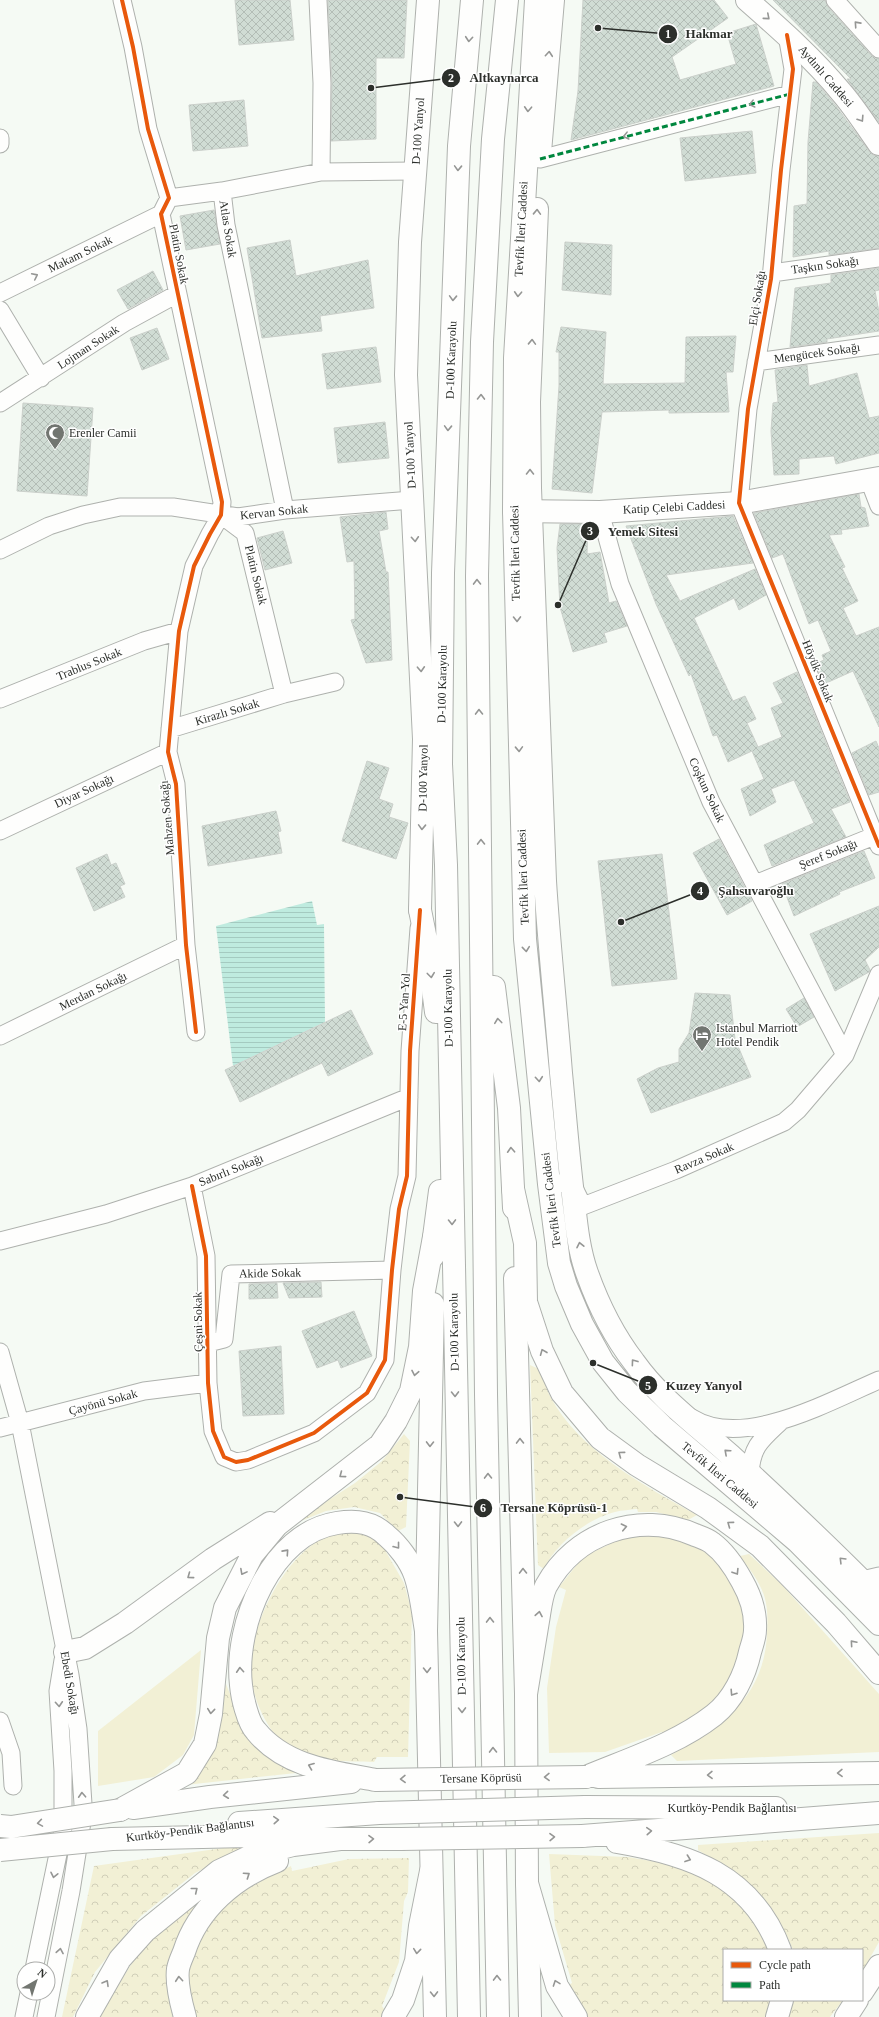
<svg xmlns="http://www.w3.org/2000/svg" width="879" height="2017" viewBox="0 0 879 2017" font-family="Georgia,serif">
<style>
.green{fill:#f2f0d5}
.forest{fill:url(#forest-crowns)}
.water{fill:url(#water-rules)}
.building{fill:url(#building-cross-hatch);stroke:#cbd0cb}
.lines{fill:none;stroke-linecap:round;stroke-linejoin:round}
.minor-casing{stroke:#aeb1ad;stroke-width:19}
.tertiary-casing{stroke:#aeb1ad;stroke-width:24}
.secondary-casing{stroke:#aeb1ad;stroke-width:24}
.primary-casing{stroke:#aeb1ad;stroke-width:24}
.trunk-casing{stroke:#aeb1ad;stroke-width:24}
.motorway-casing{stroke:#aeb1ad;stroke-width:24}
.minor{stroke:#fefefd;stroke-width:17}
.tertiary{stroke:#fefefd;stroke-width:22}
.secondary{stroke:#fefefd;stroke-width:22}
.primary{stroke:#fefefd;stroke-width:22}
.trunk{stroke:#fefefd;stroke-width:22}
.motorway{stroke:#fefefd;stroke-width:22}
.motorway-bridge-casing{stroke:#aeb1ad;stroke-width:24;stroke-linecap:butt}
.motorway-bridge{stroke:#fefefd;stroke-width:22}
.quiet{stroke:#00873e;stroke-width:3;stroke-dasharray:6 3;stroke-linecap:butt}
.cycleway-casing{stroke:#fff;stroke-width:6}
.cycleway{stroke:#e8590c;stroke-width:4}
.oneway{stroke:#959694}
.labels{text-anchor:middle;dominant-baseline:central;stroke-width:3;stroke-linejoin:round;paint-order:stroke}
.street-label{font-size:12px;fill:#2c2f2b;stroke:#fff}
.poi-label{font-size:12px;fill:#2c2f2b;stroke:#fff;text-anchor:start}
.leader{fill:none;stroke:#2c2f2b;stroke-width:1.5}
.callout-dot{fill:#2c2f2b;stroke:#fff;stroke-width:1.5}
.mark-label{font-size:12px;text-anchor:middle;font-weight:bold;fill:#fff}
.callout-label{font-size:13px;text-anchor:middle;font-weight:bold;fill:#2c2f2b;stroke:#fff;stroke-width:3;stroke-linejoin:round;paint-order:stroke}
</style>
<defs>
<pattern id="forest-crowns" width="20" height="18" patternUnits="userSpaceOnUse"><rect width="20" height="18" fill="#f2f0d5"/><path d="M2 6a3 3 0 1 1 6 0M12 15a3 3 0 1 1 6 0" fill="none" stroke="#d0ceb7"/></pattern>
<pattern id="water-rules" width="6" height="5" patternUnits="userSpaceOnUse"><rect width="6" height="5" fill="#bfebdf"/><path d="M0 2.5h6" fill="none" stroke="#a4cac0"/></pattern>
<pattern id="building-cross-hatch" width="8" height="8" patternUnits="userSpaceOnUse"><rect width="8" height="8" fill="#d0dcd4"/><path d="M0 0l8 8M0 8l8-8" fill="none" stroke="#b3bdb6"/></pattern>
</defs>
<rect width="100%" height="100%" fill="#f5faf4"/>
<path class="green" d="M656,1531L685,1542L714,1556L740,1593L747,1635L729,1688L702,1714L661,1738L662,1732L605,1752L549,1753L547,1688L556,1627L566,1590L559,1587L583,1557L624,1537Z
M749,1554L782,1585L879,1694V1752L677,1761L671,1755C722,1726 764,1698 767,1634C768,1616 768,1600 759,1584C754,1574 746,1565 740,1556Z
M201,1650L194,1735L183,1755L154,1777L98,1786V1731Z"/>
<path class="forest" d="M530,1365L541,1370C544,1379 546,1389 550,1396C578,1450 646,1487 697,1515L688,1520L656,1512H638L637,1509C630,1510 622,1510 615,1512C589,1518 555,1544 544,1569L538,1565Z
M404,1434L410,1441L406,1527L398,1531L380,1513L354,1507L326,1511L288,1526L355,1483L382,1461Z
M344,1531L369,1535L386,1546L385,1550L404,1583L412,1613L408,1757H377L374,1762C345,1761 320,1763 294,1749C288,1745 277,1738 273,1732C258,1712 247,1680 251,1655C258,1614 281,1566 316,1542C324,1536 334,1534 344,1531Z
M226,1684L244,1729L263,1752L296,1773L185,1785L219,1731Z
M879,1833V1942L862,1972V1950H793C773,1898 743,1878 698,1850V1845Z
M252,1844L195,1873L141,1916L95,1972L73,2017H62L94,1866Z
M549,1854L628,1857L679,1866L697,1872L744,1903L769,1950H724V2000H773L767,2017H587L567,1986L572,1983L555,1925Z
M409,1858L408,1892L404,1901L399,1962L382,2006L386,2012L383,2017H196C176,1979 197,1929 228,1903C247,1887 269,1877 291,1866L292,1871L349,1859Z
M189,1904L195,1907C169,1944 161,1974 173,2017H98L141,1949Z
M793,2000H843L830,2017H788Z"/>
<path class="water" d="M312,901L317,925L324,924L325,1022L233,1066L216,926Z"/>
<path class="building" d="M235,0H290L294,40L239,45Z
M328,0H407L404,58H376V139L331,141L332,83Z
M583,0H714L728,18L672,57L680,80L736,64L727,33L756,24L774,86L571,140L578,91Z
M773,0H825L828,7L872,56L879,59V122L847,79H851Z
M813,82H816L836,106L869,151L873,155L879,156V248L829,255V251L793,257L794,206L807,204L808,142Z
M244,100L248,146L193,151L189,105Z
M752,131L756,173L685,181L680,138Z
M214,210L220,244L186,250L180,216Z
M290,240L296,276L368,260L374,308L320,316L322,331L262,338L247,248Z
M565,242L612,245L611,295L562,290Z
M879,268V290L875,291L879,312V331L827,339V342L790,347L795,288L831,283V275Z
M153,271L163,290L128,309L117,290Z
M561,327L606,332L603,384L685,383L686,337L736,336L733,372H726L729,412L669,413V410L602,412L592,493L552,489L559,386V352H556Z
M157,328L169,359L142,370L130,338Z
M376,347L381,382L327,389L322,354Z
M807,365L809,386L857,373L869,418L879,416V453L836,464L834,456L799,459V474L774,475L771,431L773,403L778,402L775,370Z
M23,403L93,408L87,496L17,491Z
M385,422L389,458L338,463L334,428Z
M859,494L861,507L865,508L869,526L841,530L842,534L829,535L845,567L842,568L858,601L843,608L856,636L879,627V727L853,671L824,684L815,664L824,660L822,655L831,651L818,620L809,624L783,554L772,558L754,513Z
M386,512L388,529L379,531L386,572H388L392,660L366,663L351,620L355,619L354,561L347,562L340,517Z
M733,516L753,563L666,575L680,601L755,569L766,595L739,610L734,598L694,618L733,701L745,696L756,719L747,723L758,747L782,737L771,708L783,703L773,683L797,672L850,802L831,809L846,837L772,866L764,845L814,823L794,780L771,789L776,802L750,816L741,789L764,779L752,751L728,762L717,735L713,736L691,674L689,676L656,604L626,526Z
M560,524H588L587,554L600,552L609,603L616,601L627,626L604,633L607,642L573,652L560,607L557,548Z
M283,531L292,563L265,570L257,538Z
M876,741L879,748V792L869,795L852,753Z
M367,761L389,768L379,799L393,804L389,817L408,823L396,859L342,841Z
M276,811L281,831L278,832L282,853L208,866L202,826Z
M719,839L752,901L727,915L693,853Z
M864,851L875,878L839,892L840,894L794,916L782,884Z
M107,854L111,865L116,863L125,884L120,886L125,897L94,911L76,868Z
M662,854L677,979L612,986L598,861Z
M879,906V947L865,960L870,970L869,972L835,991L810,934Z
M695,993L730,995L735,1039L751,1077L651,1113L637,1079L658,1068L679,1062V1049L689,1033Z
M804,998L814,1017L797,1027L786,1009Z
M351,1010L373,1054L328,1076L322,1063L240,1102L225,1070Z
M321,1282L322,1297L289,1298L283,1283Z
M277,1283L278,1298L249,1299V1284Z
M354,1311L372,1356L341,1368L338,1360L317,1368L302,1331Z
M281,1346L284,1414L243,1416L239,1351Z"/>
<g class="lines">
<defs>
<path id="minor" d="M122,0L133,47L148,129L169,198L161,214L222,502L221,515L210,534L194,566L179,631L168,752L176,784L186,945L196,1032
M835,0L879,49
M787,35L793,69L781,170L771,279L748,409L739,503L879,846
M0,138V144
M540,159L790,94
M321,172L415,171
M169,198L222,191
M772,273L879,258
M0,293L161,214
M0,310L41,378
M756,362L879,345
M0,403L124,323L177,294
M869,480L879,506
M285,510L226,225L222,191L321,172L322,83L318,0
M600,512L620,584L711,802L845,1055
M221,515L245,533L284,694
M0,550L49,526L83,515L120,507H173L238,517L285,510L412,500
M0,699L144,641L179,631
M170,729L284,694L335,682
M0,831L168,752
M755,884L879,834
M0,1036L186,945
M549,1184L571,1182L583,1206L676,1170L784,1122L798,1110L845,1055L879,974
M192,1186L206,1256L208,1383L213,1431L224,1457L236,1462L248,1460L314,1433L367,1393L385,1360L392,1270L399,1209L407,1176L410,1051L419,928
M0,1241L106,1214L192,1186L409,1097
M208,1343L224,1339L231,1274L392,1270
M0,1352L20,1423L70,1675L78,1729L83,1804L82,1822L71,1891L46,2017
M692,1418C743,1450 830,1401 879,1380
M0,1428L144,1391L208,1383
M750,1473C752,1446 761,1440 780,1422
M862,1580L879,1576
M0,1721L11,1753L13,1786
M34,1969L63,1830V1771L58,1691L63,1660
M24,2017L29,1993"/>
<path id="tertiary" d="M514,511L600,512L739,503L879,478"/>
<path id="secondary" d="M747,0C780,29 813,58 841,92C855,108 866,126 879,144
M420,910L424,739L406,375L410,242L428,0"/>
<path id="primary" d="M536,0L515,358L514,511L525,939L549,1184L559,1263L566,1286L582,1324L603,1362L627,1392L662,1426L798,1542L879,1624
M540,152L553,0
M537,209L529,402L530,488L545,881C549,945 556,1009 561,1073C565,1114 568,1154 573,1195C576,1221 578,1248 587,1273C598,1304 614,1336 634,1362C660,1399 697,1425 730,1455C781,1502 831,1549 879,1598"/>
<path id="trunk" d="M420,910L428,950L436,1012
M494,987L509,1108L514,1208
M433,1256L434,1237L440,1191
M515,1278L526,1694L527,1883L530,2017
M433,1304L426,1631L435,2017
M469,2017L446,865L441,764L443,573L459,146L472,0
M498,2017L486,1394L477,576L482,342L493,139L507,0"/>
<path id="motorway" d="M513,1189L525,1243L526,1302L542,1351L562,1393L600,1438L637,1465L708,1508L760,1546L836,1623L879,1673
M65,1652L85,1648L125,1623L213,1559L270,1523
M526,1694C530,1670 534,1645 538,1621C540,1610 541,1596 546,1586C575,1533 639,1510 695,1535C700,1537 707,1539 712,1543C724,1552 735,1568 742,1581C750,1595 756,1613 755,1630C755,1637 752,1645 750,1652C745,1675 733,1700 714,1715C677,1744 629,1759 586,1777
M598,1777L879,1773
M376,1780C333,1772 285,1767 256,1731C248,1723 242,1697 241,1685C234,1625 271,1533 337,1523C357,1520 373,1522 387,1536C398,1545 410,1561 415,1575C421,1592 423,1613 426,1631
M585,1807L776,1808
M133,1808L210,1797L351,1782
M120,1810L187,1773L205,1744L211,1714L218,1638L225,1608L252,1555L277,1525L380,1445L396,1421L411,1391L420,1347L424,1291L434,1237
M239,1823L379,1813
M582,1836L879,1813
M112,1839L247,1836L340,1839H401
M617,1842C689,1854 752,1875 780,1950
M527,1883L557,1986L576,2017
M862,1992L879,1966
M87,2017L120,1959L145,1931L219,1871L251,1856L293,1845L340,1839
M185,2017C181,2003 176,1984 178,1969C179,1963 182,1957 184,1952C198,1908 235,1877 277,1861
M393,2017L403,2000L416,1961L420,1926L431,1871
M777,2017L782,2000
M846,2017L857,2000"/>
</defs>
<use href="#minor" class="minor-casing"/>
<use href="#tertiary" class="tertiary-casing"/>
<use href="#secondary" class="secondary-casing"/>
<use href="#primary" class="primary-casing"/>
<use href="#trunk" class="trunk-casing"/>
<use href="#motorway" class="motorway-casing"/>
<use href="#minor" class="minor"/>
<use href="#tertiary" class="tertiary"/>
<use href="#secondary" class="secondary"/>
<use href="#primary" class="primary"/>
<use href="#trunk" class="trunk"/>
<use href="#motorway" class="motorway"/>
<defs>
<path id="motorway-bridge" d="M376,1780L586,1777
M379,1813L585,1807
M0,1826L11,1827L120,1810
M401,1839L582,1836
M0,1850L112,1839"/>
</defs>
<use href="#motorway-bridge" class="motorway-bridge-casing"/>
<use href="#motorway-bridge" class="motorway-bridge"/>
<path class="quiet" d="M540,159L790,94"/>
<defs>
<path id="cycleway" d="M122,0L133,47L148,129L169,198L161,214L222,502L221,515L210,534L194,566L179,631L168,752L176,784L186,945L196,1032
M787,35L793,69L781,170L771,279L748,409L739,503L879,846
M192,1186L206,1256L208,1383L213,1431L224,1457L236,1462L248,1460L314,1433L367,1393L385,1360L392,1270L399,1209L407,1176L410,1051L420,910"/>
</defs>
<use href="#cycleway" class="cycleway-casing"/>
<use href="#cycleway" class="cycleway"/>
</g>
<defs><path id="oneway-chevron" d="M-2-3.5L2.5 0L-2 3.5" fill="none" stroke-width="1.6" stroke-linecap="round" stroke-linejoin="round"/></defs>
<g class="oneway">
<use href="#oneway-chevron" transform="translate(767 17) rotate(41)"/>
<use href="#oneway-chevron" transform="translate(857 24) rotate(-132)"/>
<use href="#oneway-chevron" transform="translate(469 39) rotate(95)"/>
<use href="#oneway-chevron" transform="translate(549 54) rotate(-85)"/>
<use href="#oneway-chevron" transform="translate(752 104) rotate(166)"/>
<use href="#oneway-chevron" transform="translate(528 109) rotate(93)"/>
<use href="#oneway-chevron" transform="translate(861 119) rotate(57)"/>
<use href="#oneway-chevron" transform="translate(626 136) rotate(166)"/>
<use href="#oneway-chevron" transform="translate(458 168) rotate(92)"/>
<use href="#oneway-chevron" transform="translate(537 212) rotate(-88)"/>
<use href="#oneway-chevron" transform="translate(35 276) rotate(-26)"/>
<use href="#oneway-chevron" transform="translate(518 294) rotate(93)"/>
<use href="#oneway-chevron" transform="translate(453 298) rotate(92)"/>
<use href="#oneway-chevron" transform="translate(532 342) rotate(-88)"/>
<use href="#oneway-chevron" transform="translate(481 397) rotate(-89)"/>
<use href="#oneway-chevron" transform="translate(448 428) rotate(92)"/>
<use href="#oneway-chevron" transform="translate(530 472) rotate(-90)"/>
<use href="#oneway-chevron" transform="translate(415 539) rotate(86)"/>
<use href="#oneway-chevron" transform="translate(477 582) rotate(-91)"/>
<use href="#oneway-chevron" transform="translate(517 619) rotate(89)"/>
<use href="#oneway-chevron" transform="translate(421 669) rotate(87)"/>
<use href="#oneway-chevron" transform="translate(479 712) rotate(-91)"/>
<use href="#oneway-chevron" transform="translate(519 749) rotate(88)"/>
<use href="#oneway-chevron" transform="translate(422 827) rotate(92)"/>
<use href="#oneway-chevron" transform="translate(481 842) rotate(-91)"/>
<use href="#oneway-chevron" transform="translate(526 949) rotate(84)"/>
<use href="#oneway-chevron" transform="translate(431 975) rotate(83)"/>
<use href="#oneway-chevron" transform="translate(498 1021) rotate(-97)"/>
<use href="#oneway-chevron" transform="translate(539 1079) rotate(85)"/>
<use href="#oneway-chevron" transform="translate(511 1150) rotate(-93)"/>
<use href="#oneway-chevron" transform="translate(452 1222) rotate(89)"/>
<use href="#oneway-chevron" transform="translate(580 1245) rotate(-102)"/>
<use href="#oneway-chevron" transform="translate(543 1352) rotate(-112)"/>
<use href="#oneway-chevron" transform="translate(634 1362) rotate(-126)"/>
<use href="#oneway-chevron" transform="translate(415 1373) rotate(101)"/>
<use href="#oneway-chevron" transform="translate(455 1394) rotate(89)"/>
<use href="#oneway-chevron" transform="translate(520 1441) rotate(-91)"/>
<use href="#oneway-chevron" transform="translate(430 1444) rotate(91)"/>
<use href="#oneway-chevron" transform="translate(727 1452) rotate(-138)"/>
<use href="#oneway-chevron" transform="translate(621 1454) rotate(-143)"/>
<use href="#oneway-chevron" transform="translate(342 1475) rotate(143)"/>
<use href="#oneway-chevron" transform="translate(488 1476) rotate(-91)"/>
<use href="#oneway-chevron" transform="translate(458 1524) rotate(89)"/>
<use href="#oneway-chevron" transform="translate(730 1524) rotate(-144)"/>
<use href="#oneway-chevron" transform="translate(624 1527) rotate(-13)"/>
<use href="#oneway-chevron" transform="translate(397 1546) rotate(52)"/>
<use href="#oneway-chevron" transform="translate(286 1552) rotate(-48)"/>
<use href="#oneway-chevron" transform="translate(842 1560) rotate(-135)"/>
<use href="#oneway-chevron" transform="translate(523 1571) rotate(-91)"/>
<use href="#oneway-chevron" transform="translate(243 1572) rotate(118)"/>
<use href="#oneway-chevron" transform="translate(736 1572) rotate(58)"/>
<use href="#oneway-chevron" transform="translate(190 1576) rotate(144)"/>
<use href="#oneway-chevron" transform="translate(539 1614) rotate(-80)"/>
<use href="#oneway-chevron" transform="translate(490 1620) rotate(-91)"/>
<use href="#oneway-chevron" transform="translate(853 1643) rotate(-131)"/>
<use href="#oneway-chevron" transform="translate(240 1670) rotate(-94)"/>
<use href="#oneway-chevron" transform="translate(427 1670) rotate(89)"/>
<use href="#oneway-chevron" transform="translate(733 1693) rotate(123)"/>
<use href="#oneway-chevron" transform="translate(59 1704) rotate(86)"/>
<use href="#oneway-chevron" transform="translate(462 1710) rotate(89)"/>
<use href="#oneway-chevron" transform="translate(211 1711) rotate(96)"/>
<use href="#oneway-chevron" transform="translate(493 1750) rotate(-91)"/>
<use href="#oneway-chevron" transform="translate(311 1766) rotate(-159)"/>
<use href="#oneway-chevron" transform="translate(840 1773) rotate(179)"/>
<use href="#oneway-chevron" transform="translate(710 1775) rotate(179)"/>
<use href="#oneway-chevron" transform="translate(547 1777) rotate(179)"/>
<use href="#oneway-chevron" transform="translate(403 1779) rotate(179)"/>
<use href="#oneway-chevron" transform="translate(82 1795) rotate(-93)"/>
<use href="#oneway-chevron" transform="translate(226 1795) rotate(174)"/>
<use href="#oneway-chevron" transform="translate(276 1820) rotate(-4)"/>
<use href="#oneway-chevron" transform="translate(40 1823) rotate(171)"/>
<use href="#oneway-chevron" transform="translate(649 1831) rotate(-4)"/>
<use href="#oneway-chevron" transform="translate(552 1837) rotate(-1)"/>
<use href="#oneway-chevron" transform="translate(371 1839) rotate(-1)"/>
<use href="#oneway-chevron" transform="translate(688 1859) rotate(20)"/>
<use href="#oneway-chevron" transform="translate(54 1875) rotate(102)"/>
<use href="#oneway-chevron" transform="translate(247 1875) rotate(-34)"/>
<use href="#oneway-chevron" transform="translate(195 1890) rotate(-39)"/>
<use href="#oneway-chevron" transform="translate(60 1951) rotate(-80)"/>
<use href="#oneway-chevron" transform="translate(417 1951) rotate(96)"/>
<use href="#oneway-chevron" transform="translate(497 1978) rotate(-91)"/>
<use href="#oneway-chevron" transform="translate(179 1979) rotate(-95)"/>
<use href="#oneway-chevron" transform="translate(106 1983) rotate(-60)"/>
<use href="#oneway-chevron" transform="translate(556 1983) rotate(-110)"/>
<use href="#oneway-chevron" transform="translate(434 1994) rotate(89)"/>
</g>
<defs>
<symbol id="mosque-pin" viewBox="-11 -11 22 30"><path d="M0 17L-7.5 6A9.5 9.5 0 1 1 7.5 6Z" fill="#727671" stroke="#fff"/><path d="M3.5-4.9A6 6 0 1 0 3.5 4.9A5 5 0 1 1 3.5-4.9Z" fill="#fff"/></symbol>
<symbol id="hotel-pin" viewBox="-11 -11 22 30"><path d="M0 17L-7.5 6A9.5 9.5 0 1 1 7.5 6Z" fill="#727671" stroke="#fff"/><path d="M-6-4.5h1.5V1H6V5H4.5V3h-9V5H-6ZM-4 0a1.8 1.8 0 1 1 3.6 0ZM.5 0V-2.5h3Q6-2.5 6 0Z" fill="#fff"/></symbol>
</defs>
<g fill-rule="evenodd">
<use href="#mosque-pin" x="44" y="422" width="22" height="30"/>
<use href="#hotel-pin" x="691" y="1024" width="22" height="30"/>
</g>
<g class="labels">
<g class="street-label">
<text transform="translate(826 76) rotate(49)">Aydınlı Caddesi</text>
<text transform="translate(418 131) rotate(-86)">D-100 Yanyol</text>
<text transform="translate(228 229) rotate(81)">Atlas Sokak</text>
<text transform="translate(521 229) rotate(-87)">Tevfik İleri Caddesi</text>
<text transform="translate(80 254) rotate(-26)">Makam Sokak</text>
<text transform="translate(179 254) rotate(79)">Platin Sokak</text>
<text transform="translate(825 265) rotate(-8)">Taşkın Sokağı</text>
<text transform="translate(757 298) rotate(-81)">Elçi Sokağı</text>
<text transform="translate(88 347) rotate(-33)">Lojman Sokak</text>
<text transform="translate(817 353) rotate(-8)">Mengücek Sokağı</text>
<text transform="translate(451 360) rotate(-88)">D-100 Karayolu</text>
<text transform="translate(410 455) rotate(-93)">D-100 Yanyol</text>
<text transform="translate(674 507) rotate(-3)">Katip Çelebi Caddesi</text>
<text transform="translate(274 512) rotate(-6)">Kervan Sokak</text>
<text transform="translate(515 553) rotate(-91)">Tevfik İleri Caddesi</text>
<text transform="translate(256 575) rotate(76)">Platin Sokak</text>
<text transform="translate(89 664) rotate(-22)">Trablus Sokak</text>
<text transform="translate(818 671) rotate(68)">Höyük Sokak</text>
<text transform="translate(442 684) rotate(-89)">D-100 Karayolu</text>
<text transform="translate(227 712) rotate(-17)">Kirazlı Sokak</text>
<text transform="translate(423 778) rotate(-89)">D-100 Yanyol</text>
<text transform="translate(707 790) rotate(65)">Coşkun Sokak</text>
<text transform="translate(84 791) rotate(-25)">Diyar Sokağı</text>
<text transform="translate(167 818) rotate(-95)">Mahzen Sokağı</text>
<text transform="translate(828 854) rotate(-22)">Şeref Sokağı</text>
<text transform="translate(523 877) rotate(-92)">Tevfik İleri Caddesi</text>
<text transform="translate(93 991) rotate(-26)">Merdan Sokağı</text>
<text transform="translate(404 1002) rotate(-86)">E-5 Yan Yol</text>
<text transform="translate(448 1008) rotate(-91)">D-100 Karayolu</text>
<text transform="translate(704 1158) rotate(-23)">Ravza Sokak</text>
<text transform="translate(231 1170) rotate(-22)">Sabırlı Sokağı</text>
<text transform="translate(551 1200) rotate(-97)">Tevfik İleri Caddesi</text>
<text transform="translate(270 1273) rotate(-1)">Akide Sokak</text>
<text transform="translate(198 1322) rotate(-91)">Çeşni Sokak</text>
<text transform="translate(454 1332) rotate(-91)">D-100 Karayolu</text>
<text transform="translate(103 1402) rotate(-15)">Çayönü Sokak</text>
<text transform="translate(720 1475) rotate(40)">Tevfik İleri Caddesi</text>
<text transform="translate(461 1656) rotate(-91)">D-100 Karayolu</text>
<text transform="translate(70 1683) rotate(80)">Ebedi Sokağı</text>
<text transform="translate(481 1778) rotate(-1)">Tersane Köprüsü</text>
<text x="732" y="1808">Kurtköy-Pendik Bağlantısı</text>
<text transform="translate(190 1830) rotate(-7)">Kurtköy-Pendik Bağlantısı</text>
</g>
<g class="poi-label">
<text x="69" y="433">Erenler Camii</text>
<text x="716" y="1028">Istanbul Marriott<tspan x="716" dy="14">Hotel Pendik</tspan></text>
</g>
</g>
<path class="leader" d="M598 28L668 34M371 88L451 78M558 605L590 531M621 922L700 891M593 1363L648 1385M400 1497L483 1508"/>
<g class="callout-dot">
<circle cx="598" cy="28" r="4"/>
<circle cx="371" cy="88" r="4"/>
<circle cx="558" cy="605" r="4"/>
<circle cx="621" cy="922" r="4"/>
<circle cx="593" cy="1363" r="4"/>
<circle cx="400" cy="1497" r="4"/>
<circle cx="668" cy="34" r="10"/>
<circle cx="451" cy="78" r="10"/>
<circle cx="590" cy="531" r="10"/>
<circle cx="700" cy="891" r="10"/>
<circle cx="648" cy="1385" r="10"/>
<circle cx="483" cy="1508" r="10"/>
</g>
<g class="mark-label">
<text x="668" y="38">1</text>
<text x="451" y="82">2</text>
<text x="590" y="535">3</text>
<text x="700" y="895">4</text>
<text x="648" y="1390">5</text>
<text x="483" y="1512">6</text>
</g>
<g class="callout-label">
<text x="709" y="38">Hakmar</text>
<text x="504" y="82">Altkaynarca</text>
<text x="643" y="536">Yemek Sitesi</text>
<text x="756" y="895">Şahsuvaroğlu</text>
<text x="704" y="1390">Kuzey Yanyol</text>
<text x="554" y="1512">Tersane Köprüsü-1</text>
</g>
<rect x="723" y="1949" width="140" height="52" fill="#ffffff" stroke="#abacaa"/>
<rect x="731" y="1962" width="20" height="6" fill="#e8590c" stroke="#abacaa"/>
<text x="759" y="1969" font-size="12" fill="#2c2f2b">Cycle path</text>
<rect x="731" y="1982" width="20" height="6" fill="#00873e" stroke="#abacaa"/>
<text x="759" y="1989" font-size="12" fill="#2c2f2b">Path</text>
<g transform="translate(36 1981) rotate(39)"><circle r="19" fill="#ffffff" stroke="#abacaa"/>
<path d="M0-3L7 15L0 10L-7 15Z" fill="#727671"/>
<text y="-6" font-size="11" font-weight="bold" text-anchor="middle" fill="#2c2f2b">N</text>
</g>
</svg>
